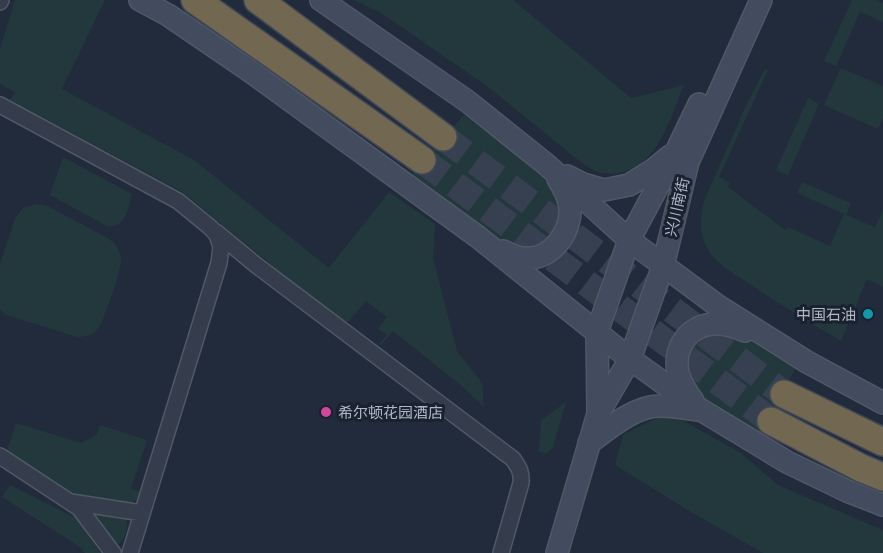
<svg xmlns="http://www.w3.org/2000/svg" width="883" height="553" viewBox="0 0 883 553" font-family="'PT Sans','Noto Sans SC',sans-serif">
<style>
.green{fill:#23383c}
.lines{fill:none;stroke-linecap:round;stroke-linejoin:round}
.highway-tunnel{stroke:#364050;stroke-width:27;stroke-dasharray:27 14;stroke-linecap:butt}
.street-casing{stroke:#505866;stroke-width:18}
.secondary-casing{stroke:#505866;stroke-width:24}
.highway-casing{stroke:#404856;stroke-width:30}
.street{stroke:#353d4c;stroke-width:15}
.secondary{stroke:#434b5f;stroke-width:21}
.highway{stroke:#726751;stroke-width:27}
.culture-dot{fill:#0f9aa8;stroke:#1a2230;stroke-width:2}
.hotel-dot{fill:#d1479c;stroke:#1a2230;stroke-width:2}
.labels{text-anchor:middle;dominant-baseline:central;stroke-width:6;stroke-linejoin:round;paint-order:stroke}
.street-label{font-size:15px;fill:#b0b8c8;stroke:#1a2230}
.poi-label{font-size:15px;fill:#b0b8c8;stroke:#1a2230;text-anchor:end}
</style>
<rect width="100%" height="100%" fill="#212b3b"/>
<path class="green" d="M15,0H105L62,89L194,160L329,268L389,192L435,224L433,258L457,351L482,383L484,407L462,386L393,331L381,345L379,344L387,335L378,329L387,317L366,301L349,321H344L337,318L181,191L10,100L15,92L0,84V49Z
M354,0H513L631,98L684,85C671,116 657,170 617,173C609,174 601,174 594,170C588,168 583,163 578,160L487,86L381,13Z
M852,0H877L883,3V22L860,12L836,66L824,61Z
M841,68L883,86V118L878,129L824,105Z
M765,69L768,70L719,177L730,182L728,187L785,230L788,227L830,246L844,214L797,193L802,182L851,203L846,215L875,227L883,210V287L867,279L841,341C809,322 777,303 747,282C734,274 720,266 711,254C699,237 699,220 704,201L748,101Z
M808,98L819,104L788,175L776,170Z
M464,115L515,152L553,184L562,202L556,235L532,249L507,245L457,207L412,175Z
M63,157L132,194C128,207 126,229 107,226L50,195Z
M35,204L48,206L109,239C116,244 120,250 121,258C122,270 107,309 102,322C97,333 88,337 77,337L6,315L0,310V264L15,218L23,208Z
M709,331L744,337L795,369L761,433L703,401L692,391L685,353L690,345Z
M566,402L553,447L547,453L539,452L541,420Z
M668,412L741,453L778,485L883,530V553H763L691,512L615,465L623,435Z
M16,423L81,443L97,435L100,425L147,440L131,489L142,492C138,500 134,503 125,503L76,496L71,493L9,454L7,450Z
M10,485L76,518L101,553H85L80,547L2,497Z
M99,514L123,518L126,520C129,527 125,540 119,544L114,545L96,519Z"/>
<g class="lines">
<path class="highway-tunnel" d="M443,137L784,394
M422,160L771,421"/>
<defs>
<path id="street" d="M0,2L1,0
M0,105L178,201L211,228L217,235L221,247L219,263L130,553
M216,232L256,265L513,459C519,468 522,472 521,483L501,553
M0,456L79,508L113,553
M71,502L142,513"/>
<path id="secondary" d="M140,0L168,15L250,71L478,237L630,359L701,410L787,462L847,491L883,505
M321,0L467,101L547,165L629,240L718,306L807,362L883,403
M567,176L583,184L604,190L629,185L653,170L670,156
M503,251C509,254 517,258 525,258C550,261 571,233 570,209C569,198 564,188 558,179
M693,401C688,394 682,385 679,376C671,349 689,323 717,324C726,324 736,327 745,331
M598,413L597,332L629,240L676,152L699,104
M589,443C608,429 635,406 659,406C672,406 685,408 697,410
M557,553L598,414L630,359L663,266L688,162L761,0"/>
<path id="highway" d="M195,0L422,160
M258,0L443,137
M784,394L883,442
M771,421L861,468L883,477"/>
</defs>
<use href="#street" class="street-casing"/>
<use href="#secondary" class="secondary-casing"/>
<use href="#highway" class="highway-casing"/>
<use href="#street" class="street"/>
<use href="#secondary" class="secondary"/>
<use href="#highway" class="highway"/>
</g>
<circle class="culture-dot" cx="868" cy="314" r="6"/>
<circle class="hotel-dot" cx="326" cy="412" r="6"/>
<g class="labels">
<g class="street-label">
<text transform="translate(677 207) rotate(-77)">兴川南街</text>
</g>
<g class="poi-label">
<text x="856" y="314">中国石油</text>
<text x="338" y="412" text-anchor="start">希尔顿花园酒店</text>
</g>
</g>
</svg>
